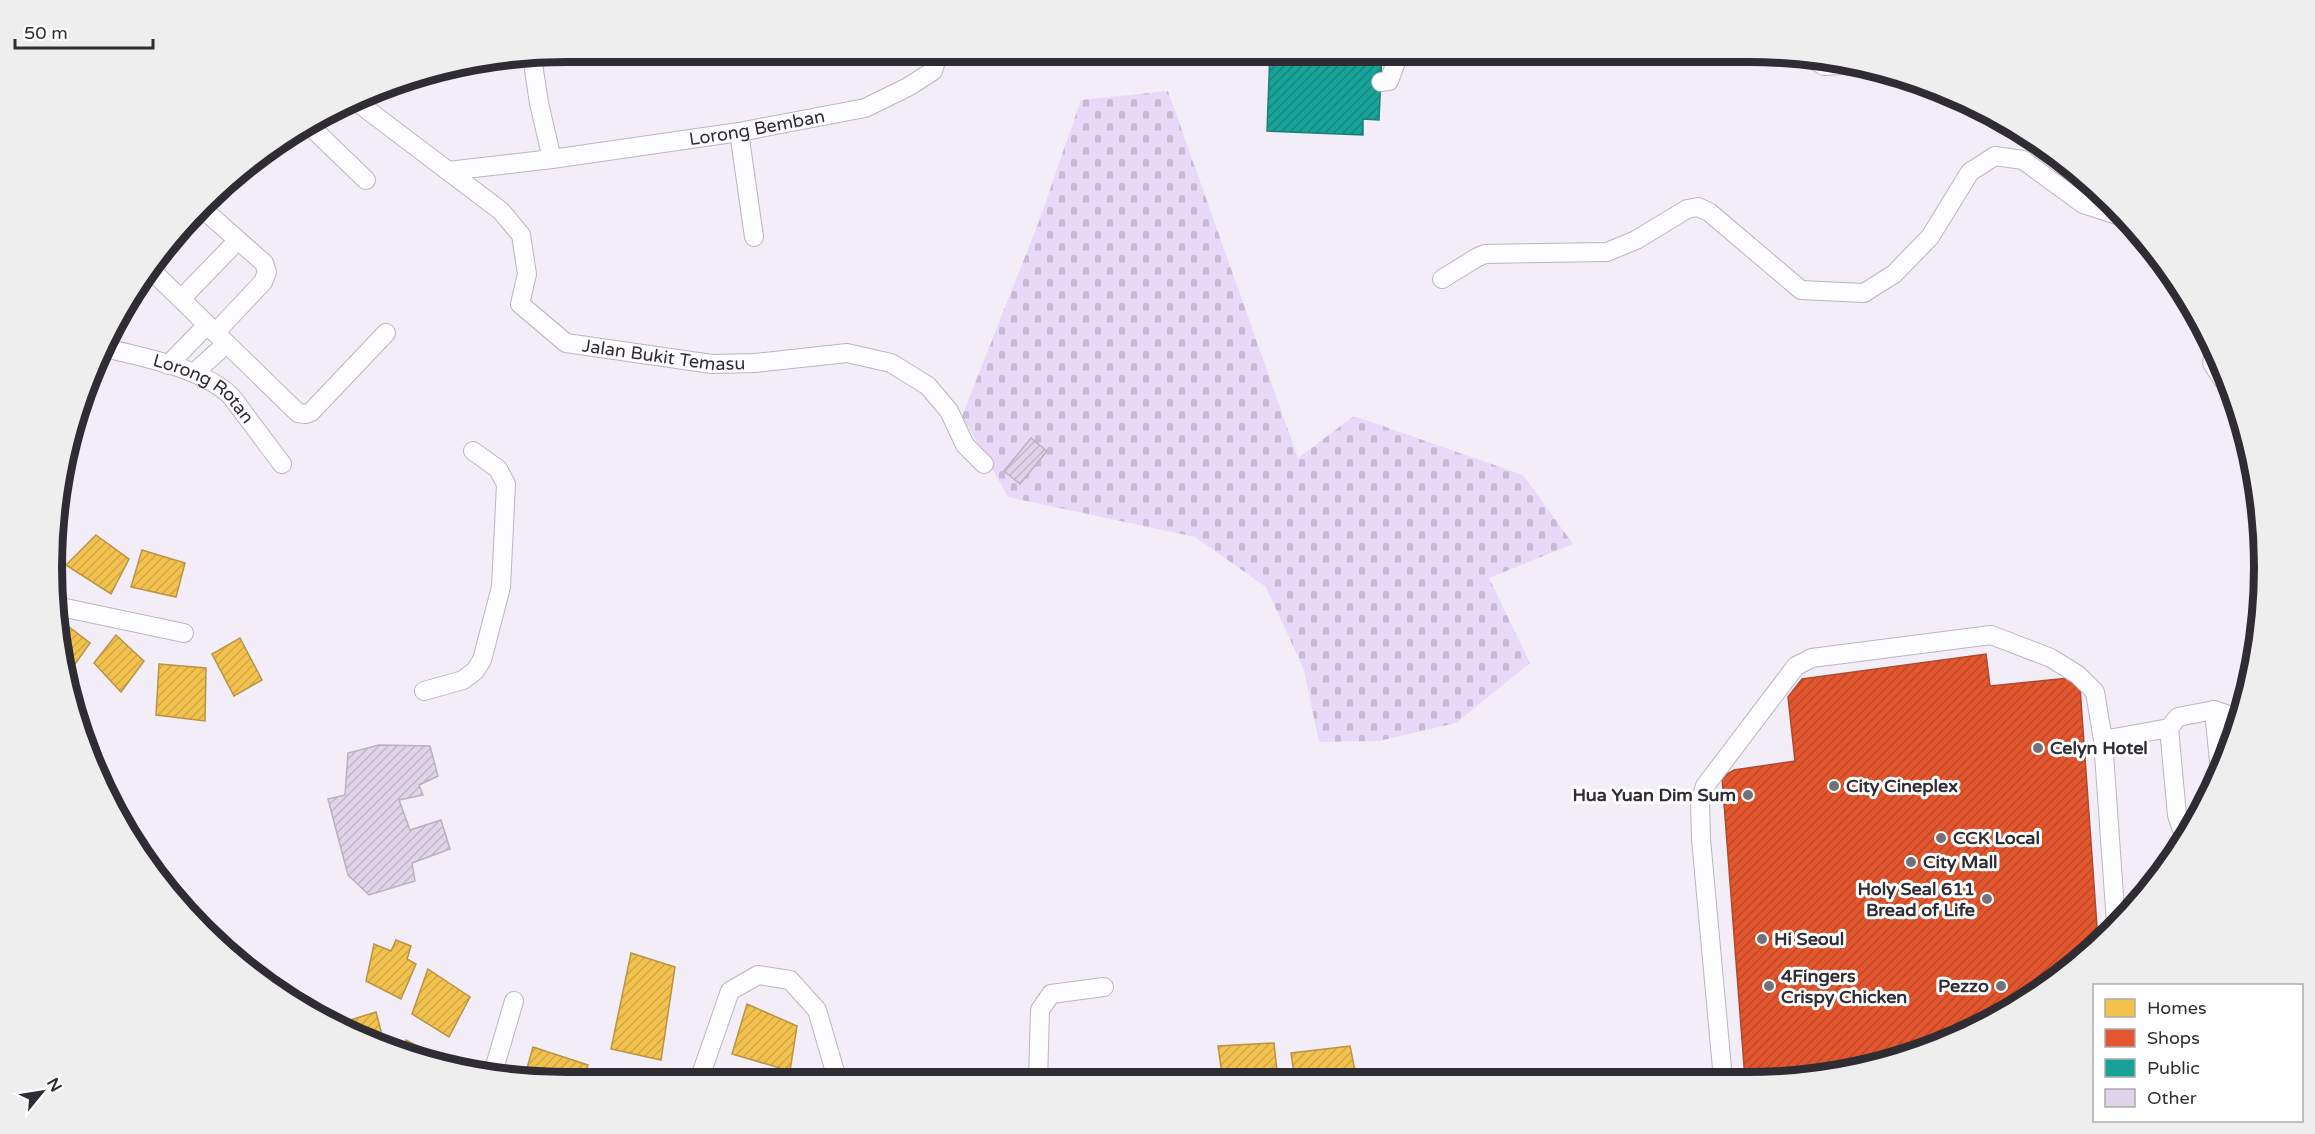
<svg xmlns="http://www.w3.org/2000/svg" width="2315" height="1134" viewBox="0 0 2315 1134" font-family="'Varela Round',sans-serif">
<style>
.cemetery{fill:url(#cemetery-stones)}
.homes{fill:url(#homes-hatch);stroke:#b89446;stroke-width:1.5}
.shops{fill:url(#shops-hatch);stroke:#ae4a30;stroke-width:1.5}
.public{fill:url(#public-hatch);stroke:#1e7f7a;stroke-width:1.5}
.building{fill:url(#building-hatch);stroke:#b6b2ba;stroke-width:1.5}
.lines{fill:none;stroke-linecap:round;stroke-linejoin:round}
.minor-casing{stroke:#bab6be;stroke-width:20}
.minor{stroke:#fdfcfe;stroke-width:18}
.poi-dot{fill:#747078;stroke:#fff;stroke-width:2}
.labels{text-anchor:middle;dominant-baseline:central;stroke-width:6;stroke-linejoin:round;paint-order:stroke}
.street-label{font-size:18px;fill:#302c33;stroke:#fff}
.poi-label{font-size:18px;font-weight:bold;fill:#302c33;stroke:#fff;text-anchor:start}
.rim{fill:none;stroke:#302c33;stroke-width:8}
</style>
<defs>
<pattern id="cemetery-stones" width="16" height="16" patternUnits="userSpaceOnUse" patternTransform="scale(1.5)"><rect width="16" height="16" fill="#e9d9f8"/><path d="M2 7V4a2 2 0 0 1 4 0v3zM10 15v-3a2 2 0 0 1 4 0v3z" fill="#c8bad5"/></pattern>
<pattern id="homes-hatch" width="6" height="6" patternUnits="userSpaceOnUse" patternTransform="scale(1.5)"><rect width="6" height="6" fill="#f2c14e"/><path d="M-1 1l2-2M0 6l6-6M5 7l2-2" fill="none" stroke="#d0a645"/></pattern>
<pattern id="shops-hatch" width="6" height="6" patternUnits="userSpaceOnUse" patternTransform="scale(1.5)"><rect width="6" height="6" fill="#e4572e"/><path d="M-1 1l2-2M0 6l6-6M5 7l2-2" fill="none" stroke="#b94828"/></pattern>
<pattern id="public-hatch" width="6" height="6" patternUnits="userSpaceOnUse" patternTransform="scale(1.5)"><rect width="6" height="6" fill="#17a398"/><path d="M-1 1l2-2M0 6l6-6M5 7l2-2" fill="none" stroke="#15857d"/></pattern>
<pattern id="building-hatch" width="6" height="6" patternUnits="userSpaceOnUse" patternTransform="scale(1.5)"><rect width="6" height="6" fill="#dfd4e9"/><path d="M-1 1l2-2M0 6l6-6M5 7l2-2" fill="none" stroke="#c0b6c8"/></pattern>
</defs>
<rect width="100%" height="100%" fill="#f2edf7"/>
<path class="cemetery" d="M1168,91L1298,458L1354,416L1523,475L1573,544L1489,578L1530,663L1456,723L1379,741L1319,742L1304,670L1266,587L1195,537L1008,497L962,416L1038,224L1081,100Z"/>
<path class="homes" d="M59,523L64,525L58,544Z
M96,535L129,559L111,594L66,565Z
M142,550L185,563L176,597L131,587Z
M56,617L90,643L68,674L55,635Z
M116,635L144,661L121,692L94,663Z
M240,638L262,680L234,696L212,654Z
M159,664L206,668L205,721L156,715Z
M396,940L411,946L407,959L416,964L401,999L366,981L374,944L391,951Z
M631,953L675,967L661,1060L611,1049Z
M428,969L470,997L449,1037L412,1014Z
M747,1004L797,1026L790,1071L732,1054Z
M376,1012L381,1031L379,1047L334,1025Z
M406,1040L465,1070L464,1072L401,1053Z
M1274,1043L1278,1080L1223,1081L1218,1046Z
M1350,1046L1357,1080H1295L1291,1053Z
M533,1047L588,1065L582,1083L524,1079Z"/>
<path class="shops" d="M1986,654L1990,686L2069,678L2080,687L2098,941L2062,976L1946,1044L1816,1079H1745L1722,777L1734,770L1795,761L1788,697L1802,679Z"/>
<path class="public" d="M1270,51H1382L1379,120L1363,119V135L1267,131Z"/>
<path class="building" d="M1031,438L1047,451L1020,484L1004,471Z
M379,745L430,746L438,776L419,785L423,795L399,800L410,830L441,820L450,849L412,863L415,881L369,895L348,875L328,799L345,795L348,753Z"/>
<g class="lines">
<defs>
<g id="minor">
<path d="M532,57L539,103L552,159"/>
<path d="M1809,57L1824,66L1859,64"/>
<path d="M1381,82L1389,81L1400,51"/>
<path id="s1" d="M357,102L501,211L521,235L527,274L520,304L566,343L712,364L755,363L847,353L891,363L928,386L949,411L965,445L984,464"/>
<path d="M311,127L366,180"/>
<path d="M739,132L754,237"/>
<path id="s2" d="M448,171L552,159L739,132L865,108L908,87L933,71L939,51"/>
<path d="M204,210L264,263L267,272L263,282L215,333"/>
<path d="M149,268L298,413L306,414L311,412L386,333"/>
<path d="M1442,279L1476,258L1485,254L1607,252L1636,240L1687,209L1698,207L1709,212L1801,290L1864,293L1894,274L1930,237L1970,172L1995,156L2023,160L2083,204L2126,218"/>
<path d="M181,299L238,240"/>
<path id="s3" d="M102,347C143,358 201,367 231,396L282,464"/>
<path d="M2214,349L2212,363L2222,379L2229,383"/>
<path d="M168,365L207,325"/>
<path d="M194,373L226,344"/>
<path d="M56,606L184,633"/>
<path d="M424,691L463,680L475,671L482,660L501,587L506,484L498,469L473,451"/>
<path d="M2214,710L2226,714L2238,722"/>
<path d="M2169,728L2177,815L2181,827H2189"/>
<path d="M2103,740L2169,728L2178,717L2214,710L2220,772"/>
<path d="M492,1076L514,1001"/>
<path d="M1723,1079L1701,839L1700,802L1705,786L1796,666L1812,658L1991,635L2051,658L2078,675L2095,692L2103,740L2116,923"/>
<path d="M1038,1081L1040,1010L1051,994L1104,987"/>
<path d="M698,1083L730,991L758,975L790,980L817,1010L838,1082"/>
</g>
</defs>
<use href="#minor" class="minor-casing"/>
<use href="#minor" class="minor"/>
</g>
<g class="poi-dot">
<circle cx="2038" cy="748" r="6"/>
<circle cx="1834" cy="786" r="6"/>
<circle cx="1748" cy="795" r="6"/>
<circle cx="1941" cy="838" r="6"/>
<circle cx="1911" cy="862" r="6"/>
<circle cx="1987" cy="899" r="6"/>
<circle cx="1762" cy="939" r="6"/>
<circle cx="1769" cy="986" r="6"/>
<circle cx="2001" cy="986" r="6"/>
</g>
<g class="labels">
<g class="street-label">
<text stroke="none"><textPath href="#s2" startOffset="312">Lorong Bemban</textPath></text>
<text stroke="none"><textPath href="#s1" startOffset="441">Jalan Bukit Temasu</textPath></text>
<text stroke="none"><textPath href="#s3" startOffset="112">Lorong Rotan</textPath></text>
</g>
<g class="poi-label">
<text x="2050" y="748">Celyn Hotel</text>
<text x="1846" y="786">City Cineplex</text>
<text x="1736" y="795" text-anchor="end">Hua Yuan Dim Sum</text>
<text x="1953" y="838">CCK Local</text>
<text x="1923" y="862">City Mall</text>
<text x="1975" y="889" text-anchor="end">Holy Seal 611<tspan x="1975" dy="21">Bread of Life</tspan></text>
<text x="1774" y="939">Hi Seoul</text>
<text x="1781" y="976">4Fingers<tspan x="1781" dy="21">Crispy Chicken</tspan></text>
<text x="1989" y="986" text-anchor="end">Pezzo</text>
</g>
</g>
<path d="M0 0H2315V1134H0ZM567 62H1749A505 505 0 0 1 2254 567V567A505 505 0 0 1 1749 1072H567A505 505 0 0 1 62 567V567A505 505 0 0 1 567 62Z" fill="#eeeeef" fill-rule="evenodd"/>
<path class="rim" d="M567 62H1749A505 505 0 0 1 2254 567V567A505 505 0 0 1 1749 1072H567A505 505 0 0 1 62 567V567A505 505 0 0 1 567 62Z"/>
<rect x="2093" y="984" width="210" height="138" fill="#ffffff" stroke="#acabad" stroke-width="1.5"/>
<rect x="2105" y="999" width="30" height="18" fill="#f2c14e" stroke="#acabad" stroke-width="1.5"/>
<text x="2147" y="1014" font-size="18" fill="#302c33">Homes</text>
<rect x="2105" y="1029" width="30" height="18" fill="#e4572e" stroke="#acabad" stroke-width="1.5"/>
<text x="2147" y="1044" font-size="18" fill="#302c33">Shops</text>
<rect x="2105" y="1059" width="30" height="18" fill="#17a398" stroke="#acabad" stroke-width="1.5"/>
<text x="2147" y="1074" font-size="18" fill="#302c33">Public</text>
<rect x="2105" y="1089" width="30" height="18" fill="#dfd4e9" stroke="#acabad" stroke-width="1.5"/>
<text x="2147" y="1104" font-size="18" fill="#302c33">Other</text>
<g transform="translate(42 1092) rotate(60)" stroke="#ffffff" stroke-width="4.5" paint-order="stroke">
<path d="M0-4.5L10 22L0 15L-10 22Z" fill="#302c33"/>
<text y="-9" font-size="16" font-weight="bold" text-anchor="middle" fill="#302c33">N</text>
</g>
<path d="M15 39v9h138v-9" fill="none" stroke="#302c33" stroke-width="3"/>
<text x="24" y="39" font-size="18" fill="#302c33" stroke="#ffffff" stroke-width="4.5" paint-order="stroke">50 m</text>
</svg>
